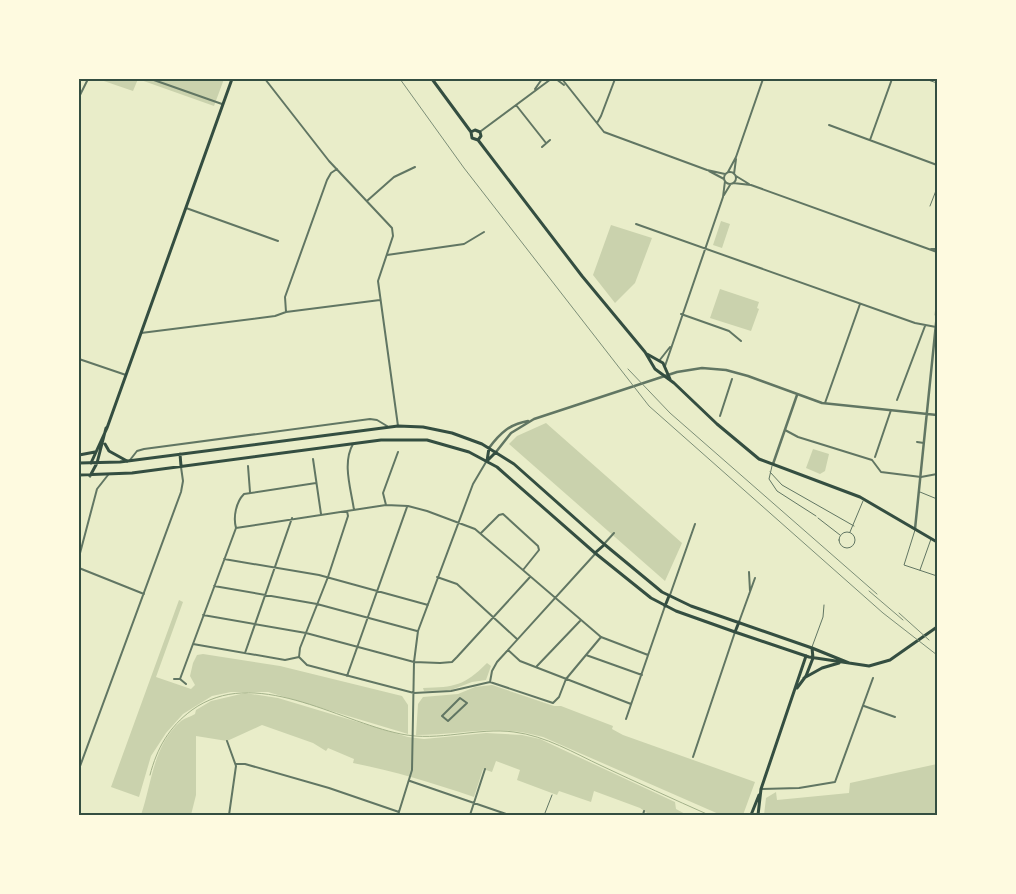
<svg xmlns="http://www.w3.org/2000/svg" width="1016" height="894" viewBox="0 0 1016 894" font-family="'PT Serif',serif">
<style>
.green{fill:#cad2ad}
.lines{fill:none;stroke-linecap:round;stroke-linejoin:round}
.stream{stroke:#a3b18a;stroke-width:1}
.service{stroke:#617663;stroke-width:1}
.pedestrian{stroke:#617663;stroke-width:2}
.minor{stroke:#617663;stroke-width:2}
.tertiary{stroke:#617663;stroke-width:2.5}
.secondary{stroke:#344e41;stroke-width:3}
.primary{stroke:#344e41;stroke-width:3}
.rail{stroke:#7c8e77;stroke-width:1}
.neatline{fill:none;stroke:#344e41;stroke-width:2}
</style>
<rect width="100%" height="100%" fill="#e9edc9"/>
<path class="green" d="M98,79H224L214,106L138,79L133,91Z
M721,221L730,224L722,248L713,245Z
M611,225L652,238L635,283L615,303L593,275Z
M720,289L759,302L757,308L759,309L751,331L710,318Z
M546,423L682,543L665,581L509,444L517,436Z
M813,449L829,454L825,471L820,474L806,468Z
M179,600L183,602L156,677L191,689L195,685L190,676L193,663L197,655L203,654L280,666L402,696L408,705V734L268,692H231L212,696L183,714L166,733L151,756L139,797L111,787Z
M487,663L491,666L486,680L472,682L451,690L424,691L423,688C455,687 464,686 487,663Z
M492,685L554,706H561L613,726L612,729L623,735L755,782L743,815H721L543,737C495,723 464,735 416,735L418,704L423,697L458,694L475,687Z
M245,693L278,698L408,737L424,739L486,733L522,735L540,739L675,802L676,809L687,815H650L640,808L594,791L591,802L559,791L557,795L517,780L520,770L496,761L492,772L483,769L474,797C433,783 394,771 353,763L354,759L328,748L326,751L313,743L262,725L227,741L196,736V795L191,815H141C152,783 153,745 181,721C185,718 190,717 195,714L196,710L211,701Z
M937,764V813L921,815H764L766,798L776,792L777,800L849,793L850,783Z"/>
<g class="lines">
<path class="stream" d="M150,775C157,748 169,727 192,710C254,665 337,721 401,734C439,742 477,727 514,732C546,736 574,753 602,766C638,783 673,799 709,815"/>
<path class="service" d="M925,79L937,83
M930,206L937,188
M772,466L769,479L777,491L816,516
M770,472L782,485L854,526
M920,492L937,499
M818,518L840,535
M915,530L904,565L937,576
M839 540a8 8 0 1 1 16 0a8 8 0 1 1-16 0Z
M850,532L863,501
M920,570L931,539
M812,647L823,617L824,605
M545,813L552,795"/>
<path class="pedestrian" d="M785,430L798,437L872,460L881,472L921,477L937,474
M460,698L467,703L448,721L442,716Z"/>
<path class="minor" d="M151,79L222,104
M265,79L329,161L392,228L393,236L378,281L398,426
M556,79L564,85
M562,79L604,132L707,170L725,174
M535,89L542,79
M79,97L88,79
M516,105L546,143
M597,123L601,116L615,79
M829,125L937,165
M481,131L551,79
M870,140L892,79
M542,147L550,140
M709,171L724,179
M728,172L736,157L763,79
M724 178a6 6 0 1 1 12 0a6 6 0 1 1-12 0Z
M734,174L736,159
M736,176L749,184
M733,183L751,185L937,252
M724,195L730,185
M368,200L394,177L415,167
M186,208L278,241
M636,224L915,323L936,327
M931,249H937
M387,255L464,244L484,232
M286,312L380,300
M681,314L729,331L741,341
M141,333L275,316L286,312L285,297L327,180L331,173L337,169
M79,359L126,375
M659,361L670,347
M665,366L723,197L725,181
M897,400L925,326
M825,403L860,304
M720,416L732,379
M917,442L924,443
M353,444C342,463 351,489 354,510
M875,457L891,410
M313,459L321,514
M130,460L137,451L144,449L370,419L377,420L387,426
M248,466L250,492
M386,505L383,493L398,452
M236,528L386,505L408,506L427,511L475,529L601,637L648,655
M236,528C233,517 236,502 244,494L316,483
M481,533L499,515L503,514L538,546L539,550L523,570
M604,544L614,533
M79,557L97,489L108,475
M224,559L319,575L428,605
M79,568L144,594
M749,572L750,591
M437,577L457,584L517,639
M214,586L317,604L417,631
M670,595L695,524
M203,615L306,633L414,662L440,663L452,662L457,657L530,577
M739,622L755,578
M193,644L285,660L299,657
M508,650L520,661L631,704
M245,653L292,518
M586,655L642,675
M299,657L307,665L414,693L451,691L490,682L553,703L559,697L566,679L601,637
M299,657L300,648L328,577L348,516L347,511
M537,666L580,621
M347,676L407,507
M174,679H180L186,684
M180,679L236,528
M490,682L492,671L497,662L595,554
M864,706L895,717
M626,719L665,606
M227,741L236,766L229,815
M693,757L735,632
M236,764H245L329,788L399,812
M79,769L181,492L183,481L181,467
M410,781L509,815
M761,789L799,788L835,782L873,678
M398,815L412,770L414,662L418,631L473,484L486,462
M470,815L485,769
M544,815L545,814
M643,815L644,811"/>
<path class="tertiary" d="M936,315L937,298
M489,448C500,433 510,424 528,421
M496,452L511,433L534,419L677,372L702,368L726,370L748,376L822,403L937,415
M773,464L797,395
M915,529L937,314"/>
<path class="secondary" d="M432,79L471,132L472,138L478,140
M471,132L475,130L480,132L481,136L478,140
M478,140L582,276L645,352L655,369L674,383L717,424L759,459L860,497L937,542
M647,354L663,363L670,379
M105,444L109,451L127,461
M79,455L95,452
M91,463L107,428L232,79
M97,463L106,428
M804,678L822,668L839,663
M797,688L806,676L813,658
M751,815L759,795
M758,815L761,789L806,656"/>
<path class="primary" d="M180,454L181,466
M488,460L496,452
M487,461L489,448
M79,463L120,462L398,426L423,427L452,433L482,444L514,464L604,544L662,592L691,606L812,648L849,663
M79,475L132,473L381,440H427L469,452L497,467L595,553L651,598L676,611L735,632L809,657L869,666L890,660L937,627
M90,476L97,463
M595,553L604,545
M665,606L669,596
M735,632L739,622
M812,648L813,658"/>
<path class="rail" d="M400,79L464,168L649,406L883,613L937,655
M628,369L670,413L877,594
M869,591L903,620
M899,613L929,640"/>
</g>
<rect width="1016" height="894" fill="none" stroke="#fefae0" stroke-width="160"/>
<rect x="80" y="80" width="856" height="734" class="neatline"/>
</svg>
